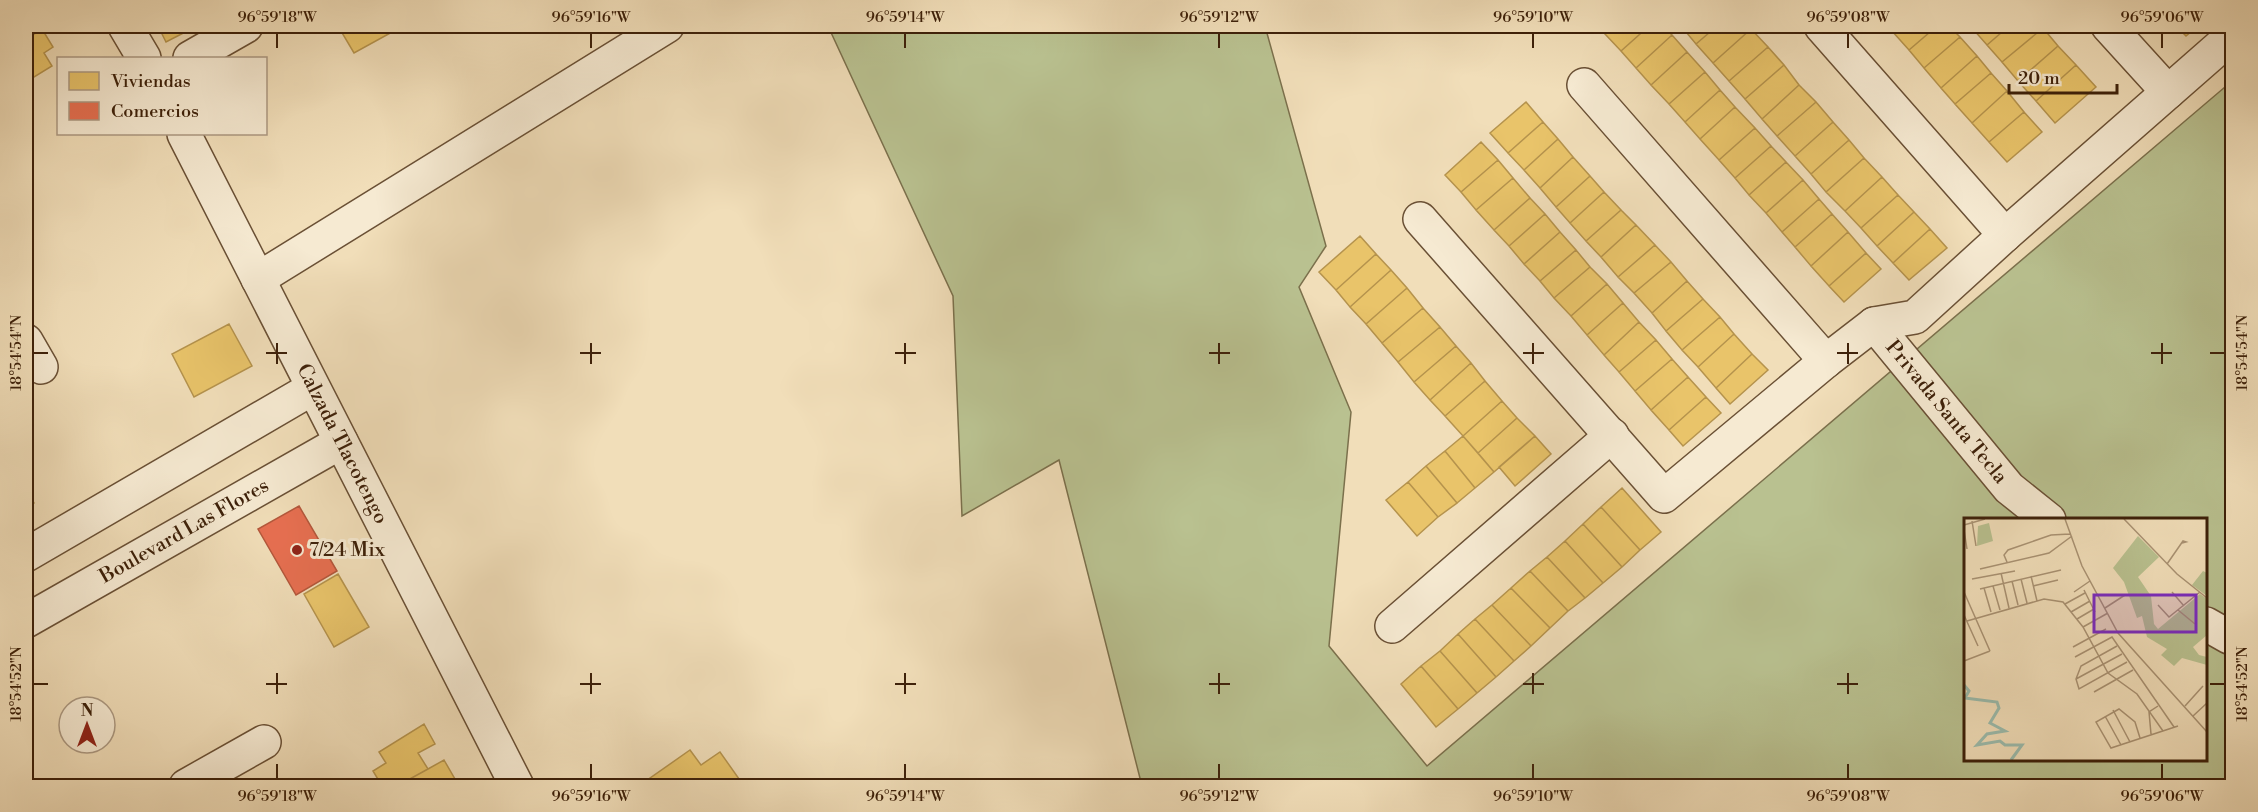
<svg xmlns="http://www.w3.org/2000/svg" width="2258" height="812" viewBox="0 0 2258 812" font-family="'Libre Bodoni',serif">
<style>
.green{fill:#b9c190;stroke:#7b704c;stroke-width:1.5;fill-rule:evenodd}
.homes{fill:#e9c46a;stroke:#b5934d;stroke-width:1.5}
.shops{fill:#e76f51;stroke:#b4573b;stroke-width:1.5}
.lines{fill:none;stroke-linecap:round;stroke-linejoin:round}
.minor-casing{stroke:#6a5035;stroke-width:36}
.tertiary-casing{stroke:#6a5035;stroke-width:36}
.minor{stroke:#f6ead2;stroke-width:33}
.tertiary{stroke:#f6ead2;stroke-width:33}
.ticks{fill:none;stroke:#3d2009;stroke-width:2}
.poi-dot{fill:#8f2418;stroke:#f6ead2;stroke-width:2}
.labels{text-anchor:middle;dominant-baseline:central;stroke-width:6;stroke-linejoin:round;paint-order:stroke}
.street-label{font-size:20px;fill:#3d2009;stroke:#f6ead2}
.poi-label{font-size:20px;fill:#3d2009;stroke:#f6ead2;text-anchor:start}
.inset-river{fill:none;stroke:#9bbcad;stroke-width:3}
.inset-road{fill:none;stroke:#a99273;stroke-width:1.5}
.view{fill:#7b2cbf;fill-opacity:0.15;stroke:#7b2cbf;stroke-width:3}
.inset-edge{fill:none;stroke:#3d2009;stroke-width:3}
.neatline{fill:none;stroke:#3d2009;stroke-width:2}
.ticks-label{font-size:15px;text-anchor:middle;fill:#3d2009}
</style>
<rect width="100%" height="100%" fill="#f1deb9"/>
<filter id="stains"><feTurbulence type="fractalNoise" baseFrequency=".00333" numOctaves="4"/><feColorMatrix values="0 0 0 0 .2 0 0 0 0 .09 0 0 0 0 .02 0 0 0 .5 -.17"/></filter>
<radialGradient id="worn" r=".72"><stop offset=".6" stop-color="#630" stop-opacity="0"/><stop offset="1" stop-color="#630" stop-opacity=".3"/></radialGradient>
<path class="green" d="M828,26H1265L1326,246L1299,287L1351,412L1329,646L1427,766L2232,81V786H1142L1059,460L962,516L953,296ZM1966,520H2206V760H1966Z"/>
<path class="homes" d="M26,26H29L34,34L26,39Z
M158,26H197L166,42Z
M338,26H403L354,53Z
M1614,26H1649L1621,51L1605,34Z
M1649,26H1663L1672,35L1636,68L1621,51Z
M1681,26H1717L1696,44Z
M1717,26H1748L1751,29L1713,63L1696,44Z
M1898,26H1937L1909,50L1892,31Z
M1937,26H1949L1960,37L1924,68L1909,50Z
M1975,26H2009L1987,45L1972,28Z
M2009,26H2041L2043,28L2002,62L1987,45Z
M2176,26H2198L2186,36Z
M2043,28L2058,46L2018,81L2002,62Z
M42,29L53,47L44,53L52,66L26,82V39Z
M1751,29L1768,47L1729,81L1713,63Z
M1672,35L1687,52L1651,85L1636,68Z
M1960,37L1977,56L1941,88L1924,68Z
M2058,46L2076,65L2036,101L2018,81Z
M1768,47L1784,65L1745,99L1729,81Z
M1687,52L1705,72L1669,104L1651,85Z
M1977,56L1991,73L1955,104L1941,88Z
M1784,65L1799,85L1762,119L1745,99Z
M2076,65L2096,87L2055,123L2036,101Z
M1705,72L1720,90L1685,122L1669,104Z
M1991,73L2007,91L1972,123L1955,104Z
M1799,85L1816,102L1777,136L1762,119Z
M1720,90L1735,107L1700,139L1685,122Z
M2007,91L2024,112L1989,142L1972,123Z
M1526,102L1543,122L1508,153L1490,133Z
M1816,102L1833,122L1795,156L1777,136Z
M1735,107L1755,128L1719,160L1700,139Z
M2024,112L2042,132L2007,162L1989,142Z
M1543,122L1558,139L1524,170L1508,153Z
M1833,122L1849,140L1811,174L1795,156Z
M1755,128L1771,146L1735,178L1719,160Z
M1558,139L1573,157L1540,188L1524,170Z
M1849,140L1864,158L1826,192L1811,174Z
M1481,142L1498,160L1461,192L1445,175Z
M1771,146L1786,162L1749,195L1735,178Z
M1573,157L1590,176L1556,207L1540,188Z
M1864,158L1882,177L1845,211L1826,192Z
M1498,160L1513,178L1476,210L1461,192Z
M1786,162L1803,180L1766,213L1749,195Z
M1590,176L1604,192L1570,223L1556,207Z
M1882,177L1898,195L1861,228L1845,211Z
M1513,178L1530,198L1494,230L1476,210Z
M1803,180L1819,199L1782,232L1766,213Z
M1604,192L1621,210L1586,241L1570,223Z
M1898,195L1914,212L1877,246L1861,228Z
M1530,198L1545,214L1509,246L1494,230Z
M1819,199L1832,214L1795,247L1782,232Z
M1621,210L1636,225L1601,257L1586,241Z
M1914,212L1930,229L1893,263L1877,246Z
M1545,214L1560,232L1524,264L1509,246Z
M1832,214L1848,232L1811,266L1795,247Z
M1636,225L1655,245L1618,277L1601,257Z
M1930,229L1947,248L1909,280L1893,263Z
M1560,232L1576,250L1540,281L1524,264Z
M1848,232L1866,253L1829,286L1811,266Z
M1360,236L1376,254L1336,290L1319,272Z
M1655,245L1671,262L1634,293L1618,277Z
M1576,250L1590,267L1554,298L1540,281Z
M1866,253L1881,269L1844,302L1829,286Z
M1376,254L1391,270L1350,307L1336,290Z
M1671,262L1687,281L1652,313L1634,293Z
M1590,267L1607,284L1571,316L1554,298Z
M1391,270L1407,288L1366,324L1350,307Z
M1687,281L1703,299L1666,331L1652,313Z
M1607,284L1623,303L1587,335L1571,316Z
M1407,288L1423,308L1382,343L1366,324Z
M1703,299L1720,317L1682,350L1666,331Z
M1623,303L1639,322L1604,355L1587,335Z
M1423,308L1440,327L1398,362L1382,343Z
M1720,317L1734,334L1698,367L1682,350Z
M1639,322L1656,340L1619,372L1604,355Z
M229,324L252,366L194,397L172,354Z
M1440,327L1456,346L1414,382L1398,362Z
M1734,334L1752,354L1716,388L1698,367Z
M1656,340L1672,359L1635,391L1619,372Z
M1456,346L1471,363L1430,400L1414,382Z
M1752,354L1768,370L1730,404L1716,388Z
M1672,359L1688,377L1651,410L1635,391Z
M1471,363L1485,381L1445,416L1430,400Z
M1688,377L1706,397L1669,430L1651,410Z
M1485,381L1502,401L1463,436L1445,416Z
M1706,397L1721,413L1683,446L1669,430Z
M1502,401L1517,418L1478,453L1463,436Z
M1517,418L1535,436L1494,472L1478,453Z
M1463,436L1494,472L1475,488L1445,451Z
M1535,436L1551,454L1515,486L1499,467Z
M1445,451L1475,488L1457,503L1426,466Z
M1426,466L1457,503L1438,517L1408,482Z
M1408,482L1438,517L1417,536L1386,500Z
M26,488L34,503L26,508Z
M1622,488L1661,532L1640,550L1601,507Z
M1601,507L1640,550L1622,567L1583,524Z
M1583,524L1622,567L1603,583L1565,541Z
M1565,541L1603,583L1585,598L1547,557Z
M1547,557L1585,598L1568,611L1530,571Z
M1530,571L1568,611L1550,628L1511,588Z
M338,574L369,627L334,647L304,594Z
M1511,588L1550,628L1531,646L1492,605Z
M1492,605L1531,646L1514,661L1475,619Z
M1475,619L1514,661L1496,677L1458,634Z
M1458,634L1496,677L1477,693L1440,651Z
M1440,651L1477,693L1458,709L1421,666Z
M1421,666L1458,709L1436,727L1401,684Z
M424,724L435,744L418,753L428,769L397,786H382L373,771L386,763L379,752Z
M690,750L701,765L720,752L744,786H645L643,783Z
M444,760L459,786H397L428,769Z"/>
<path class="shops" d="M299,506L337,571L296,595L258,529Z"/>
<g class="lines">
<defs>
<g id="minor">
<path d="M1821,26L2005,235"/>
<path d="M2108,26L2168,92"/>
<path d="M190,58L246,26"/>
<path d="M1584,85L1826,361"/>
<path d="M1420,219L1664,496L1826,361L1874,324L1915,317L2005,235L2232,36"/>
<path d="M258,279L667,26"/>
<path id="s1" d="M1874,324L2009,488L2049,520"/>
<path d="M26,341L41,367"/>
<path d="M26,555L313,388"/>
<path id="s2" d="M26,621L341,442"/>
<path d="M2206,624L2229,637"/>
<path d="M1392,626L1612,435"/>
<path d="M186,786L264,742"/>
</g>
<g id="tertiary">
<path d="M125,26L144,58"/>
<path id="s3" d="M184,134L517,786"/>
</g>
</defs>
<use href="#minor" class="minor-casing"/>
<use href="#tertiary" class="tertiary-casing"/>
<use href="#minor" class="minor"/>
<use href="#tertiary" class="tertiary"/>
</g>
<path class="ticks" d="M277,33V48M591,33V48M905,33V48M1219,33V48M1533,33V48M1848,33V48M2162,33V48M277,343V364M591,343V364M905,343V364M1219,343V364M1533,343V364M1848,343V364M2162,343V364M33,353H48M266,353H287M580,353H601M895,353H916M1209,353H1230M1523,353H1544M1837,353H1858M2151,353H2172M2210,353H2225M277,673V694M591,673V694M905,673V694M1219,673V694M1533,673V694M1848,673V694M33,684H48M266,684H287M580,684H601M895,684H916M1209,684H1230M1523,684H1544M1837,684H1858M2210,684H2225M277,764V779M591,764V779M905,764V779M1219,764V779M1533,764V779M1848,764V779M2162,764V779"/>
<circle class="poi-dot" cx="297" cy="550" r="6"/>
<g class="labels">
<g class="street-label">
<text stroke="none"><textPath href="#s1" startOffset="114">Privada Santa Tecla</textPath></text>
<text stroke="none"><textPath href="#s3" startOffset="348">Calzada Tlacotengo</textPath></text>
<text stroke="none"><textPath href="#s2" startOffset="182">Boulevard Las Flores</textPath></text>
</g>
<g class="poi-label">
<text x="309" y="550">7/24 Mix</text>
</g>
</g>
<g transform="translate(1964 518)">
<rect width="243" height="243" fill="#f1deb9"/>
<path d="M25,5L29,23L13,28L14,8ZM174,18L195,39L174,59L187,78L190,106L194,111L236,76L243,81V117L229,129L235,137L243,139V147L218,140L210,148L197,137L203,131L183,119L178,98L173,100L160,64L149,50ZM239,53L243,55V78L228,67Z" fill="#b9c190"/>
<path class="inset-river" d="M0,167L5,173L1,180L33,184L35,190L26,205L41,213L23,216L13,227L36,223L41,227H58L47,242"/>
<path class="inset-road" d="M101,1L118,48L154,115L243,214M160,1L213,56L243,80M8,3L12,28M0,7L21,1M0,12L3,31M43,44L40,37L44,32L87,17L106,16M203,46L219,23L222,24L218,25M16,51L85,35L108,18M37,55L45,90M67,58L73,83M8,61L51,53M57,61L63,85M48,63L54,87M29,68L36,92M69,68L94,62M20,70L27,94M16,71L97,52M120,72L131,94M0,74L26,133M110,74L126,63M208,74L220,88M101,86L121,75M194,87L205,99L236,74M141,90L161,77M214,92L231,106M107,94L126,83M0,97L14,128M113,101L130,91M3,103L80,81L99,84L119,109L144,155L173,176L199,213M119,109L144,95M153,128L117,148L112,161L115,171L163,144M109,129L142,111M111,139L148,119L210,209M0,143L26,133M112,161L158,136M130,174L169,152M221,188L239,168M149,192L166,224M141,198L157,227M229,198L243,185M187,216L185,194L194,188M176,220L171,204L155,191L132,204L147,230L214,208"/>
<path class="view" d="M130,77H232V114H130Z"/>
<rect width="243" height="243" class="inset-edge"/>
</g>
<rect width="2258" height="812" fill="none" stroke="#f1deb9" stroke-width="66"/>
<rect x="57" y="57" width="210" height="78" fill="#f6ead2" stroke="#ac9982" stroke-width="1.5"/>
<rect x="69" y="72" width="30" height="18" fill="#e9c46a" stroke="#ac9982" stroke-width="1.5"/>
<text x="111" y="87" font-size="18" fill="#3d2009">Viviendas</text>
<rect x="69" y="102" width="30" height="18" fill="#e76f51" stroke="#ac9982" stroke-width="1.5"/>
<text x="111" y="117" font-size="18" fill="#3d2009">Comercios</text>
<g transform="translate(87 725)"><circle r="28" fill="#f6ead2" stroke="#ac9982" stroke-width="1.5"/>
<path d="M0-4.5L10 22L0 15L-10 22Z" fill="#8f2418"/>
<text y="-9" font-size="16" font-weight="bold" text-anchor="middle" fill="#3d2009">N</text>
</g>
<path d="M2009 84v9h108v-9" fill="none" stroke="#3d2009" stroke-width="3"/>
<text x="2018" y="84" font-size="18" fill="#3d2009" stroke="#f6ead2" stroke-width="4.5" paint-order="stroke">20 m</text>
<rect x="33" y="33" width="2192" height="746" class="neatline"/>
<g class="ticks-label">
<text x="277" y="22">96°59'18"W</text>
<text x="591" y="22">96°59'16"W</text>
<text x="905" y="22">96°59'14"W</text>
<text x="1219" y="22">96°59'12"W</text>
<text x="1533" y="22">96°59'10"W</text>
<text x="1848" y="22">96°59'08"W</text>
<text x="2162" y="22">96°59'06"W</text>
<text transform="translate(16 353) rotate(-90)" y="5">18°54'54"N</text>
<text transform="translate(2242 353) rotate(-90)" y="5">18°54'54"N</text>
<text transform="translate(16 684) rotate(-90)" y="5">18°54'52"N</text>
<text transform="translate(2242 684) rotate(-90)" y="5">18°54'52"N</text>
<text x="277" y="801">96°59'18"W</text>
<text x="591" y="801">96°59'16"W</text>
<text x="905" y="801">96°59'14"W</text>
<text x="1219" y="801">96°59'12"W</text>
<text x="1533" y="801">96°59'10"W</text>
<text x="1848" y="801">96°59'08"W</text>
<text x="2162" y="801">96°59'06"W</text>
</g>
<rect width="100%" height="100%" filter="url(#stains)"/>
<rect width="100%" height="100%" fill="url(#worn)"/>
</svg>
